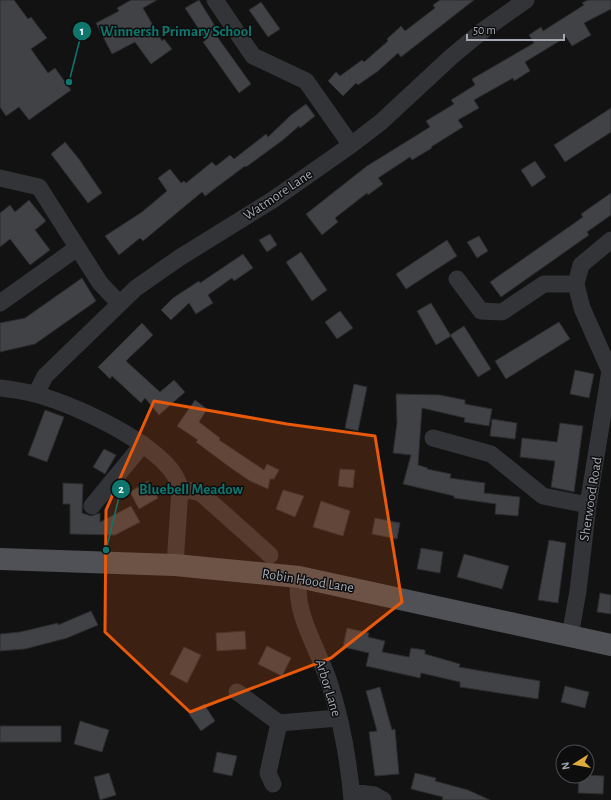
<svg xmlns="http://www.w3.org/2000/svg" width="611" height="800" viewBox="0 0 611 800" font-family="'Alegreya Sans',sans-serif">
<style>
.building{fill:#414246;stroke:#2c2c2f}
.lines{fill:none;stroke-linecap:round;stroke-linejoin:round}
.minor{stroke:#333438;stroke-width:17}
.major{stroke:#4f5156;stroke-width:22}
.marked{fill:#e8590c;fill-opacity:0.2;stroke:#e8590c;stroke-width:3;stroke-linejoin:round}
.labels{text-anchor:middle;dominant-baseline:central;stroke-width:3;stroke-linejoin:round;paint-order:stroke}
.street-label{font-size:14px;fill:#a4a8b2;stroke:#0d0d0e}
.leader{fill:none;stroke:#0f766e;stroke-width:1.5}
.callout-dot{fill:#0f766e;stroke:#0d0d0e;stroke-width:1.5}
.mark-label{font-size:12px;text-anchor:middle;font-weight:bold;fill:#fff}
.callout-label{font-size:15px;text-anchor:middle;font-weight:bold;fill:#0f766e;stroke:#0d0d0e;stroke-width:3;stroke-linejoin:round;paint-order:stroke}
</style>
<rect width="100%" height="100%" fill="#121213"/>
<path class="building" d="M0,0H14L28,19L31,17L47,38L31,49L48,73L55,68L71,90L29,120L19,107L6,116L0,107Z
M131,0H157L143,8L162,41L164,39L172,49L151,64L135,42L112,54L96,23L119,11L117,8Z
M199,0L215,26L211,28L251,84L239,93L203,42L206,40L185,8Z
M440,0H474L401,57L398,53L378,71L358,85L356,83L343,96L328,81L336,72L340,76L362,60L364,62L388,41L387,39L401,26L405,31L435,8L433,5Z
M588,0H611V9L584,23L591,35L572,46L566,37L525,62L530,71L514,81L513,78L474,100L479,108L458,120L463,127L431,147L432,148L412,160L410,157L378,178L383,184L368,195L367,193L335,218L338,222L322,235L306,214L367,166L430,127L426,121L454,104L451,100L475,85L472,79L534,43L529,35L541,27L543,31L584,5L582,3Z
M261,2L280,29L268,37L249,10Z
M306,104L315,116L300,128L299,126L283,140L246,167L245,166L205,196L202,192L143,241L140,238L119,255L105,236L142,212L167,191L158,178L170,169L181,183L184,181L186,183L212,162L216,166L230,155L234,159L266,134L268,137L291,115Z
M611,108V132L565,162L554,145Z
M65,142L79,159L102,193L88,203L51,154Z
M535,161L546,177L532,187L521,170Z
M611,193V215L587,232L589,235L501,297L490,282L583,217L581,214Z
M29,200L46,221L35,230L50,250L30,265L10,239L0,247V213L10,205L15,212Z
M270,234L277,245L267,252L259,240Z
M479,236L488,251L477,258L467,242Z
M447,240L457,256L406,289L396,274Z
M301,252L327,290L312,301L286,262Z
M243,254L253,268L234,281L232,278L208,295L213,303L196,314L189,303L171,320L161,310L173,298L199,281L200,283Z
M82,278L96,301L35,344L0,352V323L25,318Z
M431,303L451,336L436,345L417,311Z
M340,311L353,328L337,339L325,322Z
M559,322L570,339L506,379L495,361Z
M142,323L153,335L126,361L160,392L174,380L185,392L159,415L145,398L141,403L112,376L110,379L98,367Z
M464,326L491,369L478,377L450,335Z
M575,370L594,374L589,398L570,394Z
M354,384L367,387L358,431L345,428Z
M396,394L440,395L465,400V404L492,409L489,426L464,422L465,418L422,408L418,465L428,468L427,469L451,474L450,478L485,483L484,493L520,497L518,516L495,514L496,504L454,498V496L403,484L411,455L393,453L397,423Z
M195,400L207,409L199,422L220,438L219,440L264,470L267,464L279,470L274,479H270L268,489L250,481L231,468L196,442L198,440L177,426Z
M45,410L64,417L47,462L28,455Z
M492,419L517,423L515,439L490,436Z
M560,423L583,426L574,492L551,487L555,461L520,457L522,438L557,442Z
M104,449L116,455L105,474L93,467Z
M340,469L355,470L353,488L338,486Z
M148,481L158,498L139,509L130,492Z
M63,483L83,484L82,513L91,516L100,513V522L131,506L140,522L115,535L70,534V504H63Z
M283,490L304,496L295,517L276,509Z
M321,501L350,511L343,536L313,527Z
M375,518L400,523L397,539L372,534Z
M549,540L566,543L558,603L538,600Z
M421,548L443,552L440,573L417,569Z
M464,554L509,566L502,589L457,577Z
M600,593L611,595V614L597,612Z
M91,611L98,625L67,638L25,649L0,651V634L20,632L58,623V625Z
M347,628L369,633L368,637L385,641L382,652L409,657L411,648L425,650V654L460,664L459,667L540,681L538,699L460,687V682L421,673L420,678L366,666L369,653L343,647Z
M245,631L246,649L217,651L216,633Z
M267,646L291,658L282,676L258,664Z
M184,647L201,655L187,683L170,674Z
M565,686L589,692L585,708L561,702Z
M380,687L392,730L395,729L399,774L375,776L369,732L377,731L366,691Z
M204,704L215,721L201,731L189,714Z
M80,721L109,730L102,752L74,744Z
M0,726H61V742H0Z
M217,752L237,756L232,776L213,772Z
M109,773L116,795L100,800L94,777Z
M415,773L436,778L435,781L468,790L490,800H442L443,797L411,789Z
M587,775L604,776L603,794L578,793L579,776Z"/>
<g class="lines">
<path class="minor" d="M215,0L253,56L306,81L351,145
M0,178L39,187L100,283L119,303
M457,279L481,311L502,312L544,284H576
M0,303L77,248
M0,388C16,390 32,392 48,398C83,409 175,451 180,489L175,565
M36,394L45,376L136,288L179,258L274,199L351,145L381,122L451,57L481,32L526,0
M433,438L491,454L543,496L588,505
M180,489L198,492L203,495L270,555
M92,506L143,444
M299,577C293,615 320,651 330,685C341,720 349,763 352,800
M570,636L578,591L588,505L610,371L582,308L576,284L581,265L611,240
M237,692L279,723L338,718
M273,784L268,773L279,723
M351,792L374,795L383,800"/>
<path class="major" d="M0,559L175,565L299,577L611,645"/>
</g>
<path class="marked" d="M154,401L287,424L375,436L402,602L331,658L190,712L105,632L106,510Z"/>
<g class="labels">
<g class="street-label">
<text transform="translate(278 195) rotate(-34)">Watmore Lane</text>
<text transform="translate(591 499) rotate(-81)">Sherwood Road</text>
<text transform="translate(308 581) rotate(9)">Robin Hood Lane</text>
<text transform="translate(328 688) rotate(73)">Arbor Lane</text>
</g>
</g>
<path class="leader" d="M69 82L82 31M106 550L121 489"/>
<g class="callout-dot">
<circle cx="69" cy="82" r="4"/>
<circle cx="106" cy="550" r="4"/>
<circle cx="82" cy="31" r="10"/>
<circle cx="121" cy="489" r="10"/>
</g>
<g class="mark-label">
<text x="82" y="35">1</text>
<text x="121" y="493">2</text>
</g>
<g class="callout-label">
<text x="176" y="36">Winnersh Primary School</text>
<text x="191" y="494">Bluebell Meadow</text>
</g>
<g transform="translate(575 764) rotate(259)"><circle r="19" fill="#0d0d0e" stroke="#494b50"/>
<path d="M0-3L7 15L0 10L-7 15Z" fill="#e0ab3d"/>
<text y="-6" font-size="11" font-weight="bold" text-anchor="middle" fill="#a4a8b2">N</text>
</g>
<path d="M467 34v6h97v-6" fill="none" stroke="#a4a8b2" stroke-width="2"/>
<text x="473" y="34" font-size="12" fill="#a4a8b2" stroke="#0d0d0e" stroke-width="3" paint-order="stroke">50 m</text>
</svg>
